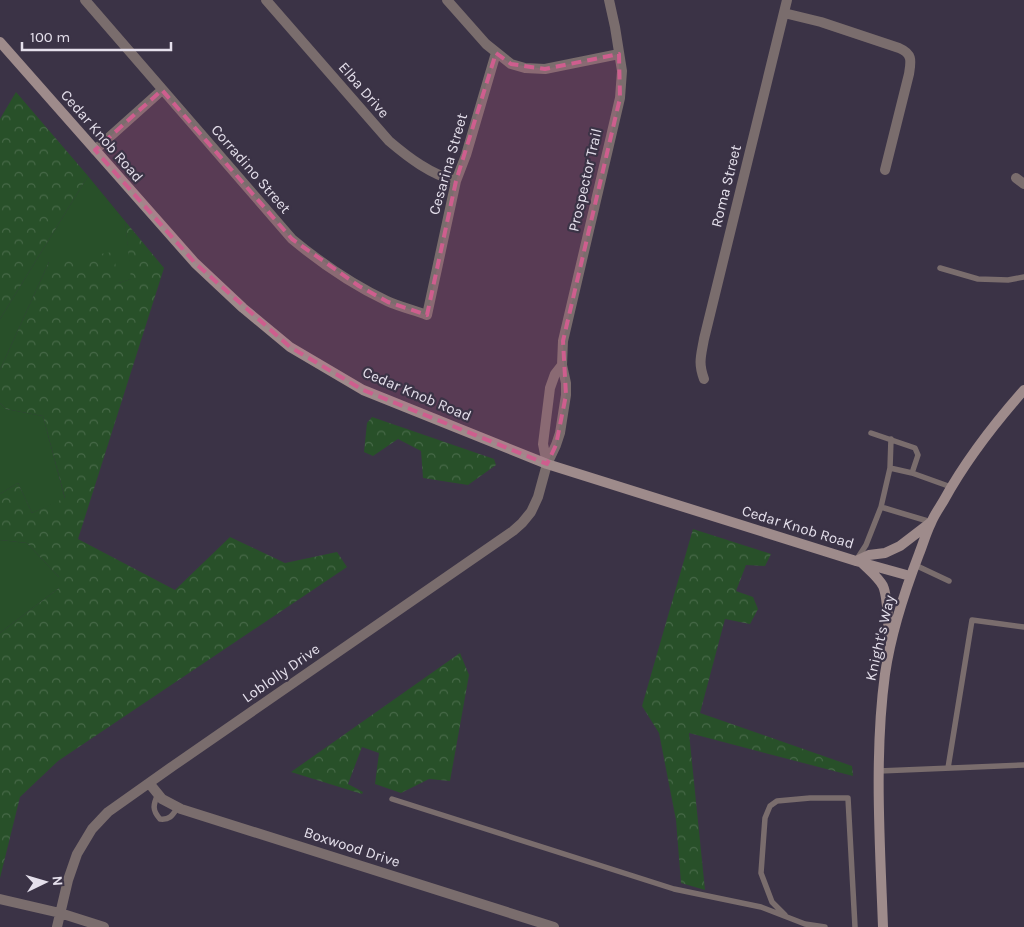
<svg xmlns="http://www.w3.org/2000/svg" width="1024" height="927" viewBox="0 0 1024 927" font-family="Karla,sans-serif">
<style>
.grass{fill:#285029}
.forest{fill:url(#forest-crowns)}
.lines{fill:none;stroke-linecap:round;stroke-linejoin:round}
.lane{stroke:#7a6d6d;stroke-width:5.5}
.street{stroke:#7a6d6d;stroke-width:10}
.secondary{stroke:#9e8b8b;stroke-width:10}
.marked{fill:#ce5e8e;fill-opacity:0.2;stroke:#ce5e8e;stroke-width:4;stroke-dasharray:10 6;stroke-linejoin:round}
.labels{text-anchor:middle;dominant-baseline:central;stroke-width:4.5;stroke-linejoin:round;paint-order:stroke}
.street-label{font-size:15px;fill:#e5e0ec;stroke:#3b3346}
</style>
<defs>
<pattern id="forest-crowns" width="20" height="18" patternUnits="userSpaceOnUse" patternTransform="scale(1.25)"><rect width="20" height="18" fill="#285029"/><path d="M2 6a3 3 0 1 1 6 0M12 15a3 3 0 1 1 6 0" fill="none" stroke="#476948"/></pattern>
</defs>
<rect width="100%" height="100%" fill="#3b3346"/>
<path class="grass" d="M88,176L125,221L132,279L119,283L49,262L0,370V319Z
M0,403L6,409L43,416L65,499L32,513L18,483L0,494Z
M0,540L27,543L59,577V588L0,633Z"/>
<path class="forest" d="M16,92L88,176L0,319V119Z
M125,221L164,268L78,539L175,590L230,537L285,563L337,552L347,567L58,761L20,797L0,878V633L59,588V577L27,543L0,540V494L18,483L32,513L65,498L43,416L6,409L0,403V370L49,262L113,252L119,283L131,279Z
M372,417L494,459L496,465L468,485L423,478L421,451L398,439L373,456L364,452L367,423Z
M693,529L771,554L765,566L746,565L736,591L753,597L758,609L750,624L725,619L700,713L852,766L853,776L689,733L705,890L681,883L676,820L659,733L642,706Z
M460,653L469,675L450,781L429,779L401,793L375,784L379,753L362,747L348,784L363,792L362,794L291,772Z"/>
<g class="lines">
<path class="lane" d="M940,268L978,279L1008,280L1024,277
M871,433L915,448L918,455L912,473
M891,439L890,468L881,507L931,522
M890,468L912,473L951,487
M857,559L866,545L881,507
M915,565L949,581
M948,768L972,620L1024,627
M879,771L1024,765
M158,794C153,805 152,810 160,819C170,820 172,816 178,807
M392,799L674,889L761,907L805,924L825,927
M785,915L772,902L761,873L765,818L770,806L777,801L810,798H848L855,927"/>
<path class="street" d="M85,0L292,239C321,263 353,285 387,301C400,307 414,310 427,315L456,181L466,155L496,53
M266,0L389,141C409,158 430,174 456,181
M447,0L486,44L511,64L525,68L545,69L619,54
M784,13L821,22L899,48C913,54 911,61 909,74L885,170
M95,150L162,90
M1016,178L1024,184
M704,379C698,363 701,356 704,339L787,0
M547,464L543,444L550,388L555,374L562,365
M149,783L162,799L181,809L554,927
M0,899L60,913L104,927
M57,927L68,880L77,854L92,829L108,812L173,766L513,531L522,523L531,512L538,497L547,464L556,445L560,433L566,395V383L562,365L563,341L620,98L622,71L615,27L609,0"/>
<path class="secondary" d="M0,42L195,263L243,308L290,347L363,390L547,464L856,561L910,576
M856,561L869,555L885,553L900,546L930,523
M862,563C869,570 878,577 883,586C888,597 888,624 889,637
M883,927C880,845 874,755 885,674C891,633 904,593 919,554C923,544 926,533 931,523C934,515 940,507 944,500C966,460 994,424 1024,390"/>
</g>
<path class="marked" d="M496,53L511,64L545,69L619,54L620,98L563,341L566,395L556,445L547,464L363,390L290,347L195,263L95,150L162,90L292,239L359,286L388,302L427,315L456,181Z"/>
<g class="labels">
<g class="street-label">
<text transform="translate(364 90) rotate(49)">Elba Drive</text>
<text transform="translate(102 136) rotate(49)">Cedar Knob Road</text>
<text transform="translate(448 164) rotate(-74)">Cesarina Street</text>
<text transform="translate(251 169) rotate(49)">Corradino Street</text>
<text transform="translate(585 180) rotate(-77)">Prospector Trail</text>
<text transform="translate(726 186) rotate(-76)">Roma Street</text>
<text transform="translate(417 394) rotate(23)">Cedar Knob Road</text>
<text transform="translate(798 527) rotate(17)">Cedar Knob Road</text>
<text transform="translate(880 638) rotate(-77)">Knight's Way</text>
<text transform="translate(281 673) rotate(-35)">Loblolly Drive</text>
<text transform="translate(352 847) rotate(18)">Boxwood Drive</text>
</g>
</g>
<g transform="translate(45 882) rotate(85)" stroke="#3b3346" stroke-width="4" paint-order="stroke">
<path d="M0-4L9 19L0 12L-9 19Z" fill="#e5e0ec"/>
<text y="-8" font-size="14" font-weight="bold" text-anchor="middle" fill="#e5e0ec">N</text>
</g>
<path d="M22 42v8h149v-8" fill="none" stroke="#e5e0ec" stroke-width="2.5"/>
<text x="30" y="42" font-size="15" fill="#e5e0ec" stroke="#3b3346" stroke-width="4" paint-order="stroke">100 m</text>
</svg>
